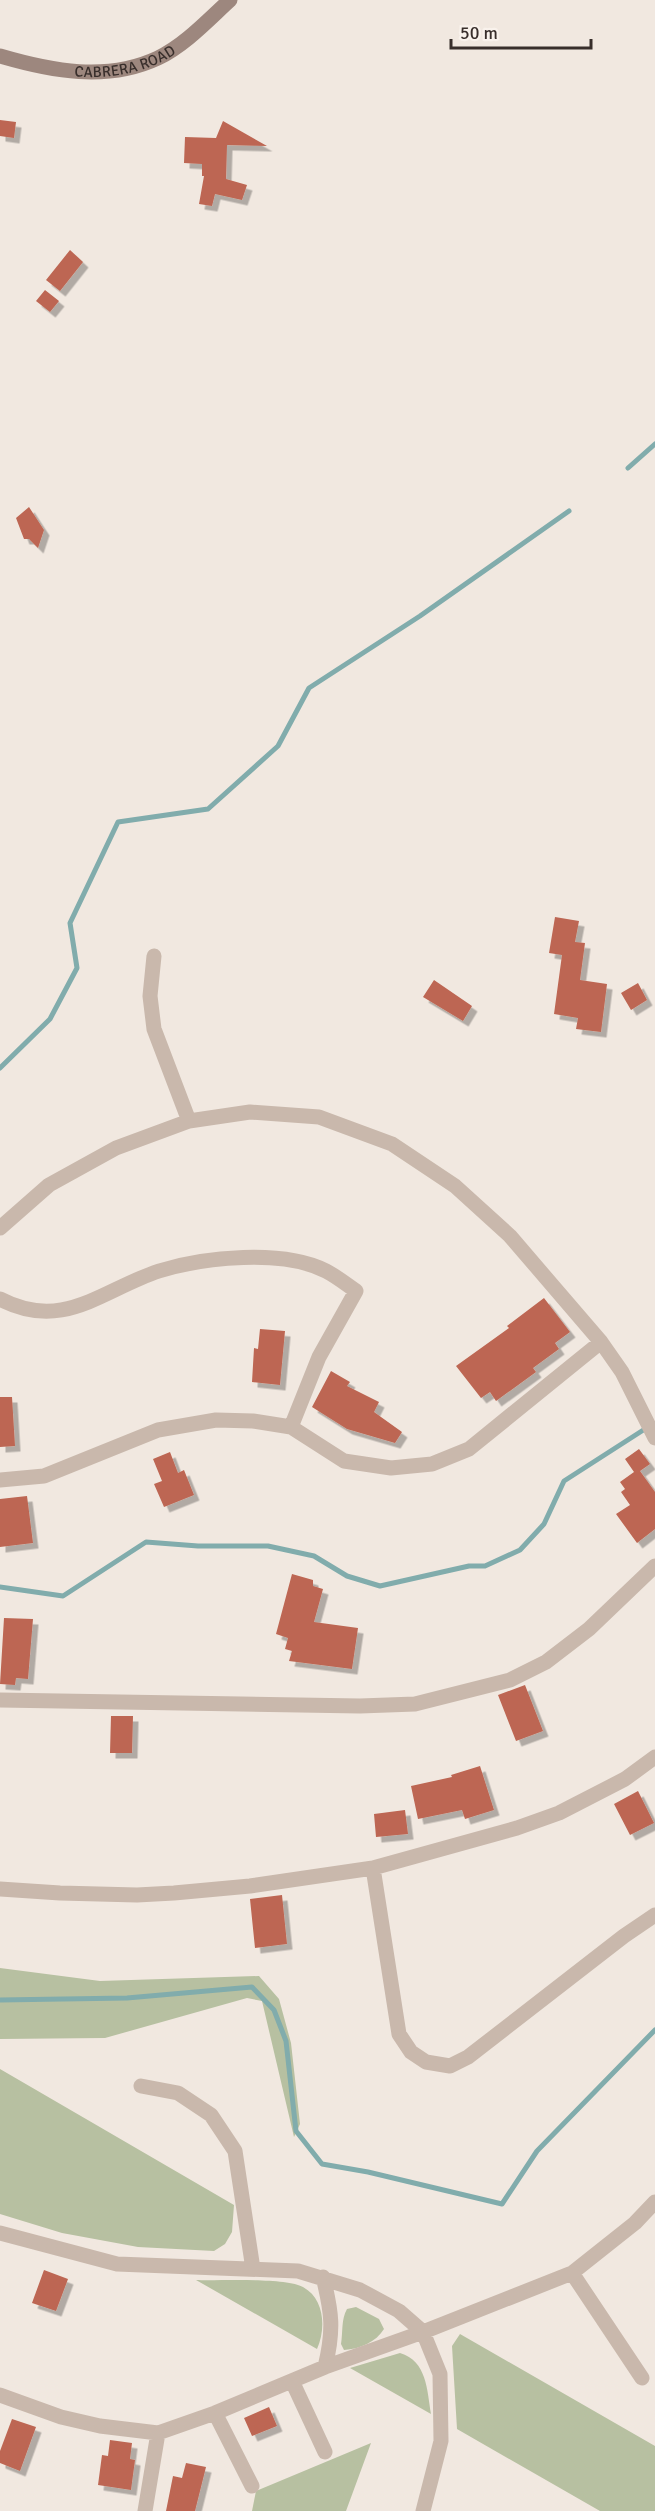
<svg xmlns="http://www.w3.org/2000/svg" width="655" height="2511" viewBox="0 0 655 2511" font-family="Signika,sans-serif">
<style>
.green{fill:#b7c0a1}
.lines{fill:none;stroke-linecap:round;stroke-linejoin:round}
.stream{stroke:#81acac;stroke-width:5}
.building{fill:#bd6652;filter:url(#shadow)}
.street{stroke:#c9b8ac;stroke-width:15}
.secondary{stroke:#9d877e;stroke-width:15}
.labels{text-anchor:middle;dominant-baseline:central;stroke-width:5;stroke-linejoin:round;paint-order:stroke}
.street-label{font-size:15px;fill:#382e2b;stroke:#f9f2ec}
</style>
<defs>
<filter id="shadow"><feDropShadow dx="5.5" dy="5.5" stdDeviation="0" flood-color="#0004"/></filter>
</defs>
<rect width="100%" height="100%" fill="#f1e8e0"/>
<path class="green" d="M0,1968L100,1981L259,1976L279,1999L291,2043L300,2124L294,2137L262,2001L247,1998L105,2038L0,2039Z
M0,2069L234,2205L232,2232L225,2244L214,2251L138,2247L62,2233L0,2214Z
M196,2280C219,2281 286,2277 303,2287C325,2299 326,2329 317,2349Z
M356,2307L379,2319L384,2329C376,2342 360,2349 344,2350L341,2344C343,2333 341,2319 347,2309Z
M460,2334L655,2446V2511H600L457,2429L452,2346Z
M400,2353C427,2361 427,2390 431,2414L350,2368Z
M371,2443L346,2511H252L256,2491Z"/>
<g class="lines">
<path class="stream" d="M628,468L655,444
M0,1068L50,1019L77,968L70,923L118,822L208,809L278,746L309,688L420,616L569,511
M0,1587L63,1596L146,1542L198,1546H268L314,1556L347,1576L380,1586L469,1566H485L520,1550L544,1524L564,1481L648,1427
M0,2000L127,1998L252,1987L274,2010L286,2041L296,2131L322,2164L368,2172L502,2204L537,2151L655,2030"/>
</g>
<path class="building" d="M0,120L16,122L14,138L0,136Z
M223,121L267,146L227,145L226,179L247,185L242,200L215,194L212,206L199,204L204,176H202V164L184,163L185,137L216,138Z
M70,250L83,262L60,291L46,280Z
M45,290L59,301L50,312L36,301Z
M29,507L44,530L38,548L29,539H24L16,518Z
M555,917L579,921L575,942L585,943L580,980L607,984L601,1032L576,1029L578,1018L554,1014L562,955L549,953Z
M434,980L472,1006L463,1021L423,997Z
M638,983L647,1000L631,1010L621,993Z
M544,1298L570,1332L555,1343L559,1349L533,1368L536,1372L496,1401L490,1392L481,1398L456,1366L509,1328L507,1326Z
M260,1329L285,1331L280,1385L252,1382L254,1348L258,1349Z
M331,1371L350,1382L347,1386L379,1402L374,1412L402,1432L395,1443L347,1429L312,1407Z
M0,1397H12L15,1446L0,1447Z
M639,1449L650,1464L640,1471L655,1492V1529L637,1543L616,1514L630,1505L621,1492L625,1489L620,1482L634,1472L625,1459Z
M170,1452L178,1473L184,1470L194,1495L164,1507L154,1484L162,1481L153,1459Z
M27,1496L33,1543L0,1547V1499Z
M292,1574L313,1580V1586L323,1589L314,1622L358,1628L352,1669L289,1661L292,1651L285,1649L288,1638L276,1634Z
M4,1618L33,1619L28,1679L16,1678L15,1685L0,1684Z
M525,1685L543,1731L516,1741L498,1695Z
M111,1716H133L132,1753H110Z
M480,1766L494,1810L465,1819L462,1810L418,1819L411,1786L452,1777L451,1775Z
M638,1791L654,1823L630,1835L614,1804Z
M405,1810L408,1834L376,1837L374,1814Z
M282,1895L287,1944L255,1948L250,1899Z
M44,2270L68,2279L56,2311L32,2303Z
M269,2407L277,2426L252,2436L244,2418Z
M12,2419L36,2427L20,2471L0,2463V2451Z
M110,2440L132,2443L130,2459L135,2460L131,2490L98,2485L102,2455L108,2456Z
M186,2463L206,2467L195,2511H166L173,2476L182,2478Z"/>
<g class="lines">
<path class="street" d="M154,956L150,996L154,1029L189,1121
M0,1228L49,1185L116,1148L189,1121L250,1112L319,1117L392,1144L455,1186L510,1236L601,1342L622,1372L655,1438
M0,1299C63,1332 102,1290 159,1271C204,1257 283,1249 326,1271C336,1276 346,1284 356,1291L319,1357L291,1427
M0,1480L44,1476L158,1430L216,1420L253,1421L291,1427L344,1461L391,1468L432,1464L469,1449L601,1342
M0,1700L360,1706L415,1704L510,1680L546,1662L589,1629L655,1566
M373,1868L399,2034L411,2052L426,2062L450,2066L468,2057L624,1936L655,1915
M0,1889L60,1893L137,1895L174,1893L250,1886L373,1868L517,1828L559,1813L625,1779L655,1757
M141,2086L178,2093L211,2115L235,2151L253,2269
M0,2233L117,2264L298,2271L360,2290L399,2311L423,2332L440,2374L441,2441L423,2511
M572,2273L642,2378
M323,2277C332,2313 334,2330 325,2367
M292,2381L325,2452
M0,2395L61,2417L100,2426L158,2433L215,2413L325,2367L423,2332L572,2273L635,2223L655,2202
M215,2413L252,2486
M145,2511L158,2433"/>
<path class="secondary" id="s1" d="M0,56C51,71 107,82 158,58C185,45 208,20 230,0"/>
</g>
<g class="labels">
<g class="street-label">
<text stroke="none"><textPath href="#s1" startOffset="128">CABRERA ROAD</textPath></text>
</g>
</g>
<path d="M451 39v9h140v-9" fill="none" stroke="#382e2b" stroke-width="3"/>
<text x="460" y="39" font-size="18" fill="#382e2b" stroke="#f9f2ec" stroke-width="4.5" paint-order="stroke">50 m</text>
</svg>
